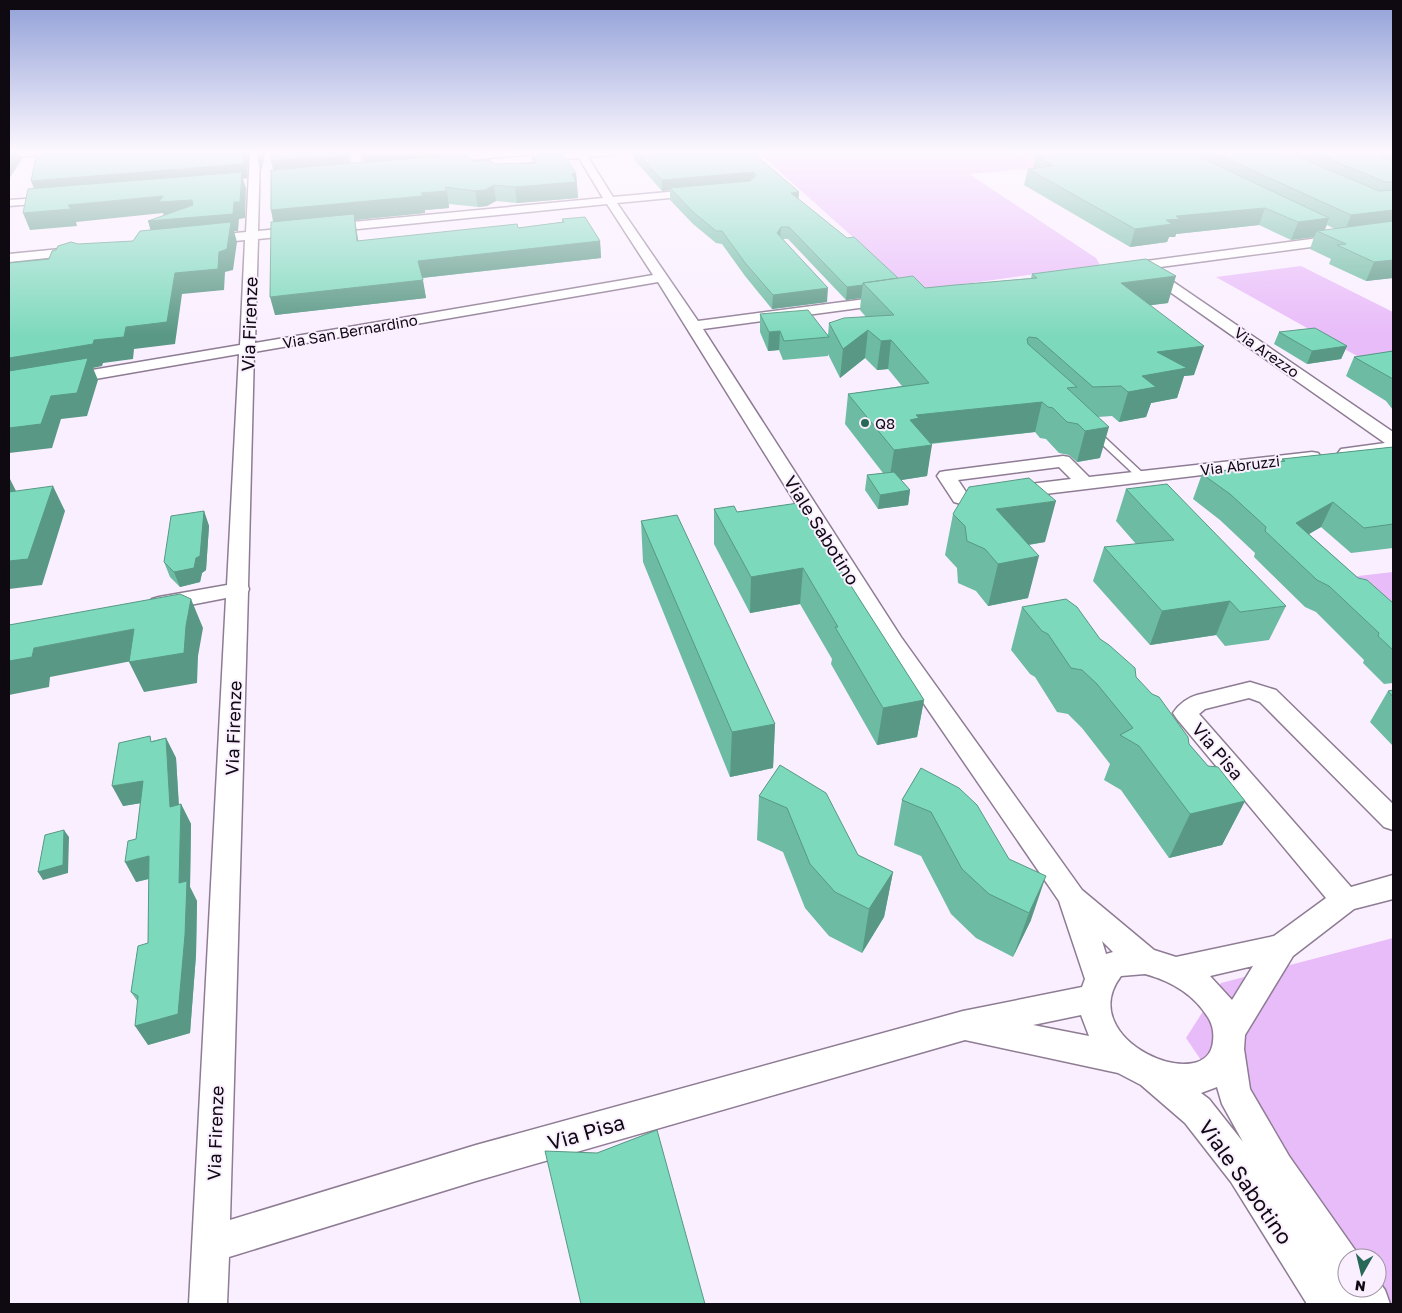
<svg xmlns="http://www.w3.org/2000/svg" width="1402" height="1313" viewBox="0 0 1402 1313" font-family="'Golos Text',sans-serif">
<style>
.green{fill:#e8bbf9}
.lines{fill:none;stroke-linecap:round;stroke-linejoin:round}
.service-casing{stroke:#8e7c94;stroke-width:3}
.minor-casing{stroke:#8e7c94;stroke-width:3}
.service{fill:#fff;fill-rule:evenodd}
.minor{fill:#fff;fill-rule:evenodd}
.wall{fill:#6cbba2;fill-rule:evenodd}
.shaded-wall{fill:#589884}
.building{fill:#7dd9bc;stroke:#589884}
.poi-dot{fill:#286856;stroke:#faefff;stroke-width:2}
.labels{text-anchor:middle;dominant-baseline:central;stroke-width:4;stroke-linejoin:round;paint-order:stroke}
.far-street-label{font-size:15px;fill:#0f0911;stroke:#faefff}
.far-poi-label{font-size:15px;fill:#0f0911;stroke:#faefff;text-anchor:start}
.street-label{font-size:18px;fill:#0f0911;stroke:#faefff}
.near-street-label{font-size:21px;fill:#0f0911;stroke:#faefff}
</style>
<rect width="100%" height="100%" fill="#faefff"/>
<path class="green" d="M758,152H1107L1121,160L969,174L1096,258L1100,265L913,291Z
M1301,266L1393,312V357L1366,361L1216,277Z
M1393,572V628L1341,578Z
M1393,938V1304H1366L1355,1288H1377V1258H1347V1276L1186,1038L1221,983Z"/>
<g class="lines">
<defs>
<path id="service" d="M1094,429L1097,430L1145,475V479H1139L1091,434V430Z"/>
<path id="minor" d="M9,152H43L38,155L9,158Z
M250,152H260L258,231L603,198L579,158L463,168L458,165L463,162L574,152H617L612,155L588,157L613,197L701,189L706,192L701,195L617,203L698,321L889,296L894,297L896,300L894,303L889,304L703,329L901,637L1082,890L1154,950L1176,957L1274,936L1326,898L1177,719L1173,713C1179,704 1187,698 1197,695L1250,682L1276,690L1393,804V830L1384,827L1260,702L1249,698L1205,709L1199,714L1351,887L1393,875V899L1354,909L1293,956L1245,1035L1244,1049L1250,1089L1289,1156L1360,1257L1347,1258V1288H1377V1279L1385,1290L1390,1304H1307L1231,1182L1185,1123L1141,1085L1118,1073L965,1040L476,1181L229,1257L227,1304H189L226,598L159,611L152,609L148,604L152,599L159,597L227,585L239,354L9,394V384L240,345L245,240L205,244L199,240L205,236L246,232ZM607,204L653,275L255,343L258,239ZM658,282L885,647L1059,901L1085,979L1082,987L963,1011L476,1145L230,1220L248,592L249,589L248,586L254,352ZM1102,941L1113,952L1106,954ZM1253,966L1232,1000L1210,976ZM1145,974C1171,981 1195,995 1209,1019C1213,1026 1214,1034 1213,1041C1209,1097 1072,1041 1121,976ZM1081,1015L1089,1036L1033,1025ZM1217,1087L1222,1104L1243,1142L1209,1099L1201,1093Z
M350,152H360L363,174L362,176L358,177L353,174Z
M55,197L59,198L61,200L59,202L9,206V200Z
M1393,228V236L1153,268L1393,432V452L1347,458L1341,457L1338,453L1341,449L1385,443L1143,273L1142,269L1124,272L1118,268L1124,264Z
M81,247L87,251L85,254L9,262V254Z
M1312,452L1318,453L1321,457L1318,461L961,504L954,502L937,476L940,472L946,471L1063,456L1069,457L1089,477ZM1059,467L1071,479L966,492L958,480Z"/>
</defs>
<use href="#service" class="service-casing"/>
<use href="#minor" class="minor-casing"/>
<use href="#service" class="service"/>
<use href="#minor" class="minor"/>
</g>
<path class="wall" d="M271,152H348L349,163L456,155L473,161L494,164L532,163L531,152L576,173L578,198L517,203L496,201L487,206L478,207L449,204V208L425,210V213L355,220L358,241L518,228L562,222V219L600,241L601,258L422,278L426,298L275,315L273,222L271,210L273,169Z
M632,152H752L799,192L798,199L847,238L898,278L925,288L1031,278L1032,274L1168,303L1150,305L1194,375L1184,376L1177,398L1151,403L1146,417L1119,422L1112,416L1098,417L1100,458L1077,462L1069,455L1059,453L1046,439L1040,438L1035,432L931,444L927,476L901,480L910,490L908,505L878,509L865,490L867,475L883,473L845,424L848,394L902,386L888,369L877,370L865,358L840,378L828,354V356L783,360L779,350L768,351L760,332V314L828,335L829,323L866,317L860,310L861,298L846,300L788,239H783L827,302L772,309L745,276L722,244L716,243L693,224L670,200V190L662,191L633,158Z
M1077,152H1393V278L1366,281L1329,264L1331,259L1310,249L1314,237L1291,240L1259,225L1176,234L1175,237H1169L1167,242L1130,247L1024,185L1028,169L1033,168L1036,156ZM1327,225L1335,229L1325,230Z
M1279,332L1347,346L1341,359L1307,364L1274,344Z
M1393,351V410L1386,401L1346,376L1354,357Z
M1393,447V548L1351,553L1321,527L1309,534L1358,578L1393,603V683L1384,684L1363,663L1364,660L1316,612L1305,607L1254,557L1255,553L1220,520L1193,499L1202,474L1281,462L1282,459Z
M1126,489L1286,606L1269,640L1225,646L1216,635L1150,645L1093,581L1104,547L1136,544L1116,521Z
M798,503L924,700L917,737L877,745L831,664L832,659L800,604L750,613L714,544V509L737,512Z
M204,511L209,526L206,570L202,573L200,582L180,587L170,577L164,562Z
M953,514L1045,542L1029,545L1028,598L988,606L976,591L958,583L957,568L945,555Z
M641,521L775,724L773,768L730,777L643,562Z
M1022,607L1100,639L1136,677L1189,744L1208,766L1245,801L1222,845L1169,858L1121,790L1104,780L1110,764L1082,728L1068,714L1057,712L1035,677L1030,674L1011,650Z
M1393,690V746L1370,722L1388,691Z
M166,738L176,758L179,805L181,804L191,824L190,887L197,901L196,955L190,1033L148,1045L138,1002L131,992L148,943L149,879L136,882V839L141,803L123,806L152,741Z
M780,765L858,855L893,872L884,917L862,953L829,936L805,908L783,852L757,840L759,796Z
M921,768L1009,859L1031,920L1013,957L976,938L951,914L921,856L894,845L902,800Z"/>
<path class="shaded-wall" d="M12,152H19L22,159L9,179V157Z
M244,152H249L247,178L243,179L246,188L245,218L239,219L238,231H234L237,242L233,270L225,272L224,290L182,294L175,344L134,349L133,359L103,363L102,366L93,368L98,380L87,416L61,419L52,448L9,453V358L94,340L126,327L153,239L148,221L234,202L241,179L37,196L31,181Z
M259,152H266L261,171L257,157Z
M348,152L350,169L275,176L271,161Z
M378,152H455L457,160L365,168L362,154Z
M1383,152L1379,164L1378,153Z
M754,172V183L670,188V190L662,191V180Z
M576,173L578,198L517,203L515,187Z
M494,185L496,201L487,206L478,207L475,191Z
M447,191L449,208L425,210V213L355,220L361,258L275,227L271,210Z
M799,192L798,204L791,193Z
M163,196L192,200L197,216L165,219L163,213L76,222L77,226L30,230L23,213L68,205Z
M1265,208L1259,225L1176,234L1175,237H1169L1167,242L1130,247L1135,229L1176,216Z
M1393,210V227L1344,233L1351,215Z
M1329,218L1323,234L1317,231L1314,237L1291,240L1298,222Z
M781,227L780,239L777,233Z
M600,241L601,258L421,278L418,261Z
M1393,260V278L1366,281L1374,262Z
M1176,276L1168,303L1114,310L1121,283Z
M423,280L426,298L275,315L270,297Z
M863,285L861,298L846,300L847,287Z
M828,288L827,302L772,309L773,295Z
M868,330L865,358L840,378L843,349Z
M780,331L779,350L768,351L769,332Z
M891,340L888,369L877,370L881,341Z
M1204,346L1194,375L1184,376L1177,398L1151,403L1146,417L1119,422L1128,392L1142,376L1157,352Z
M1347,346L1341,359L1307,364L1312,351Z
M1042,402L1035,432L915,445H932L927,476L889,482L894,450L910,420L916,415Z
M1109,427L1100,458L1077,462L1085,431Z
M9,477L17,493L9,518Z
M53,486L65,511L42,585L9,589V561Z
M910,490L908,505L878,509L880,495Z
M1056,501L1045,542L987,551L996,509Z
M1333,502L1321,527L1285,548L1296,523Z
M204,511L209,526L206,570L202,573L200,582L180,587L174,572Z
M1039,556L1028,598L988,606L998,564Z
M803,568L800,604L750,613L751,577Z
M191,599L203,628L198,656L197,683L144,692L129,662Z
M1230,601L1216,635L1150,645L1162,611Z
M134,629L147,658L50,677L49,687L9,695V661L34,648Z
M924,700L917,737L877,745L883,708Z
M775,724L773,768L730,777L732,732Z
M166,738L176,758L180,827L170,807Z
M143,781L154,801L123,806L112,786Z
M1245,801L1222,845L1169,858L1190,814Z
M181,804L191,824L190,887L197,901L196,955L190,1033L148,1045L135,1026L179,883Z
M64,830L69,837L68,873L43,880L38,872Z
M149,856L160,876L136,882L125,862Z
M893,872L884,917L862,953L869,909Z
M1046,876L1031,920L1013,957L1029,913Z"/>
<path class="building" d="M37,152H244L243,164L31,181Z
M271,152H347V155L271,161Z
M361,152H378L362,154Z
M531,152H561L576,173L572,174L576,182L515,187L494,185L485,190L475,191L445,187L447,191L421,193L423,196L271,210V170L465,154L473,161L490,160L494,164L536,163Z
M636,152H752L799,192L791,193L847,238L854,237L898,278L863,283V285L847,287L789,227H781L777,233L828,288L773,295L746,264L722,231H716L693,212L670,188L750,181L756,176L754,172L662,180Z
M1077,152H1189L1329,218L1298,222L1265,208L1176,216L1180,219L1166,220L1172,224L1135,229L1028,169L1053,166L1036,156Z
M1212,152H1287L1379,191L1393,190V210L1351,215Z
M1312,152H1378L1380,157L1393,161V182H1385Z
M242,172L240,202H234L233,214L148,221L193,205L192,200L159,202L163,196L68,205L71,209L23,213L28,189Z
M354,214L357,241L517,224L518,228L564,222L562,219L585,217L600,241L418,261L423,280L270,297L271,222Z
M1393,221V260L1374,262L1337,245L1346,244L1317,231Z
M231,222L227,249L219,252L218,269L175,273L167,322L126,327L124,337L94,340L93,344L9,358V263L49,259L52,251L56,250L58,246L71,242L78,244L133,241L140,231Z
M1146,259L1176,276L1121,283L1204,346L1157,352L1187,368L1142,376L1156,387L1128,392L1121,386L1093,387L1037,338L1029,337L1027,339L1028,344L1077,387L1067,388L1109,427L1085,431L1078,424L1067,422L1053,408L1048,407L1042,402L916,415L919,418L910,420L932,445L894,450L848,394L929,383L891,340L881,341L868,330L843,349L829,323L844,318L894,315L863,283L913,276L925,288L955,285L1037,278L1032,274Z
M808,310L829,337L784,341L780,331L769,332L760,314Z
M1315,328L1347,346L1312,351L1279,332Z
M1393,351V379L1354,357Z
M88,358L77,393L51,396L41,424L9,428V371Z
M1393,447V524L1364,528L1333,502L1296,523L1358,578L1367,580L1393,603V650L1378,636L1379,633L1329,586L1317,580L1265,531L1266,527L1230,494L1202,474L1285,461L1282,459Z
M894,472L910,490L880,495L867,475Z
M1029,478L1056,501L996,509L1039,556L998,564L985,549L967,541L965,526L953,514L969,487Z
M1167,484L1286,606L1240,612L1230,601L1162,611L1104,547L1174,540L1126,489Z
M53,486L28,559L9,561V492Z
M798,503L924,700L883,708L835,627H838L803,568L751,577L714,509L734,506L737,512Z
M204,511L200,556L196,558L194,568L174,572L164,562L171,516Z
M677,515L775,724L732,732L641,521Z
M180,594L191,599L186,626L184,653L129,662L134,629L34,648L32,657L9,661V625Z
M1066,599L1077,607L1100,639L1109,645L1135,668L1136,677L1152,694L1159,697L1188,737L1189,744L1208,766L1218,767L1245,801L1190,814L1139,746L1120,735L1133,728L1097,684L1082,670L1071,668L1048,634L1042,631L1022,607Z
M1393,690V697L1388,691Z
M150,736L151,742L166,738L170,807L181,804L179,883L187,881L185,935L178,1014L135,1026L138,996L131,992L138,946L148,943L149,856L125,862L128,841L136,839L143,781L112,786L119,743Z
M780,765L826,793L858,855L893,872L869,909L835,892L810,864L787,808L759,796Z
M921,768L959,788L977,805L1009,859L1046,876L1029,913L989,894L962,869L931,812L902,800Z
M64,830L63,865L38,872L45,835Z
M657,1130L705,1304H581L545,1151L597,1153Z"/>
<linearGradient id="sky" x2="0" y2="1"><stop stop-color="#91a0d7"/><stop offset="0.45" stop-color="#fdf8ff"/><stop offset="1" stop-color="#fdf8ff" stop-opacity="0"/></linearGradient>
<rect width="1402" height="336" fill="url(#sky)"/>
<circle class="poi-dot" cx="865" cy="423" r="5"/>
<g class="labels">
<g class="far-street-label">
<text transform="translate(350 331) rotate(-10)">Via San Bernardino</text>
<text transform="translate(1267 352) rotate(35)">Via Arezzo</text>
<text transform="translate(1240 465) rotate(-7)">Via Abruzzi</text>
</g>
<g class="far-poi-label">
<text x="875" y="423">Q8</text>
</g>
<g class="street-label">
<text transform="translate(249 324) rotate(-88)">Via Firenze</text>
<text transform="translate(822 530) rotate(58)">Viale Sabotino</text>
<text transform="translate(233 728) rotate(-88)">Via Firenze</text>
<text transform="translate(1218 751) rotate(50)">Via Pisa</text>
<text transform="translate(215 1133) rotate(-88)">Via Firenze</text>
</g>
<g class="near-street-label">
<text transform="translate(586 1132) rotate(-16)">Via Pisa</text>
<text transform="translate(1246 1182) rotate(55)">Viale Sabotino</text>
</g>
</g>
<rect width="1402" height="1313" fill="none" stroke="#0f0911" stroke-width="20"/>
<g transform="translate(1362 1273) rotate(188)"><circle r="24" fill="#faefff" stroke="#9c93a0"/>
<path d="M0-4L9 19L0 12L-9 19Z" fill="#286856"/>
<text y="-8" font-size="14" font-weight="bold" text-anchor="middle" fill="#0f0911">N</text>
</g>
</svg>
